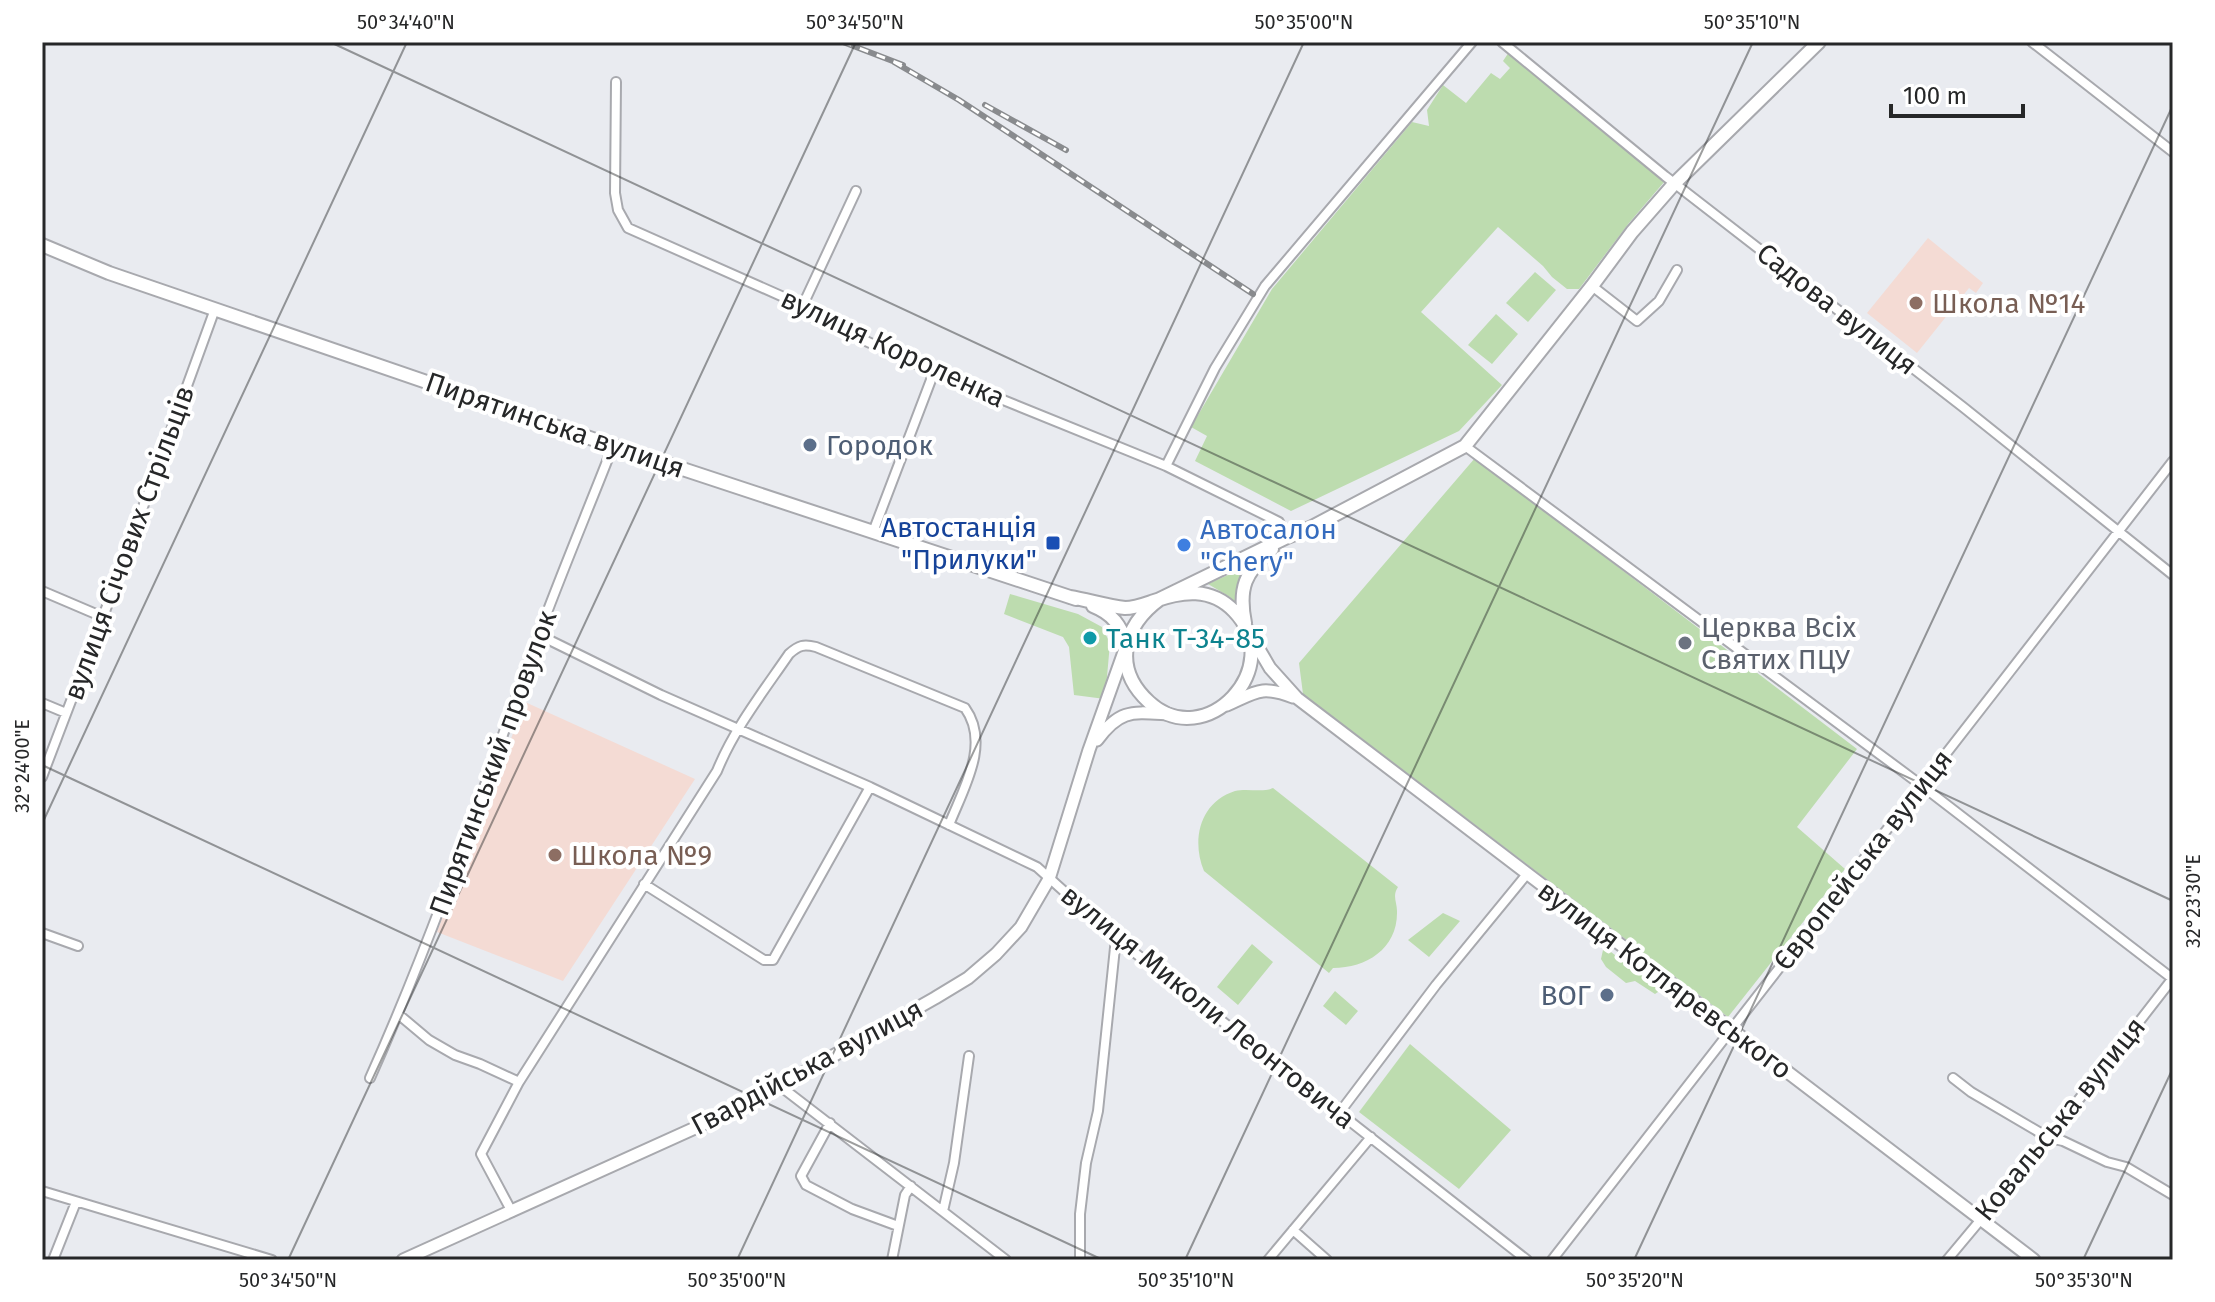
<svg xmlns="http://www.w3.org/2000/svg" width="2215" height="1302" viewBox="0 0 2215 1302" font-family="'Fira Sans',sans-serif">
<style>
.education{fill:#f4dbd4}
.green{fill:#bddcaf}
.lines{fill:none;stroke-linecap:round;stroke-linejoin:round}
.street-casing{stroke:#a8a9ae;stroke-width:12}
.secondary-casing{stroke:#a8a9ae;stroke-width:15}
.primary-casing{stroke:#a8a9ae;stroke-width:16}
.street{stroke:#fff;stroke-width:8}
.secondary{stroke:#fff;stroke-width:11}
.primary{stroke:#fff;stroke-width:12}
.rail-casing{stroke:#898b8e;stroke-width:6}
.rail{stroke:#fff;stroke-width:3;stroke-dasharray:9;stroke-linecap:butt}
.ticks{fill:none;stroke:#262728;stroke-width:2;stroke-opacity:0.45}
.education-dot{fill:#8d6e63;stroke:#fff;stroke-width:3}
.service-dot{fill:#5c6f8a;stroke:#fff;stroke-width:3}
.transit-dot{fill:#1a4fb4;stroke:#fff;stroke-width:3}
.shop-dot{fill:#3f7fe0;stroke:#fff;stroke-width:3}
.culture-dot{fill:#0f9aa8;stroke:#fff;stroke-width:3}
.worship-dot{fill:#6b7280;stroke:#fff;stroke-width:3}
.labels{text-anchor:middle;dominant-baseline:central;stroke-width:8;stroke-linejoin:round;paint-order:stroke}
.education-label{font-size:28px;fill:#785e54;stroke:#fff;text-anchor:start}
.street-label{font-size:28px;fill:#262728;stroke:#fff}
.service-label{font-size:28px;fill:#4e5e75;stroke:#fff;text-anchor:start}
.transit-label{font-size:28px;fill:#164399;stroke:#fff;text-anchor:end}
.shop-label{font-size:28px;fill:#366cbe;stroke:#fff;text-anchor:start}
.worship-label{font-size:28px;fill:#5b616d;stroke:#fff;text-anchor:start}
.culture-label{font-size:28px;fill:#0d838f;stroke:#fff;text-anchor:start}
.neatline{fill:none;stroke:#262728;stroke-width:3}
.ticks-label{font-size:20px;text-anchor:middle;fill:#262728}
</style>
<rect width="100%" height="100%" fill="#e9ebf0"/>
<path class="education" d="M1928,238L1983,283L1976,293L1969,288L1917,353L1867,313Z
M525,702L695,779L563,981L437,932Z"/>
<path class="green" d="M1509,52L1665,181L1629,223L1579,289H1567L1552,277L1543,266L1498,227L1421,312L1502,385L1459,431L1291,511L1195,461L1207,436L1191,427L1272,289L1412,122L1429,126L1427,110L1443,85L1466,103L1491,73L1500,79L1510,68L1503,61Z
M1535,272L1556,290L1528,322L1506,303Z
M1496,314L1518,334L1492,364L1468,345Z
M1475,458L1857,749L1797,827L1845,869L1728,1017L1303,694L1299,663Z
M1248,566C1241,580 1236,591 1237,607L1230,597L1208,584Z
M1010,594L1078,614L1102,627L1110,643L1105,699L1074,695L1069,647L1063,637L1004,614Z
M1273,788L1398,887C1392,896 1397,902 1397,911C1398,948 1367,968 1333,968L1329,973L1204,871C1191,840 1200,802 1235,791C1248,788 1262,793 1273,788Z
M1443,913L1460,921L1429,957L1408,940Z
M1252,944L1273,962L1238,1005L1217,987Z
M1607,949L1659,988L1658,992L1655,994L1635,981L1626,983L1606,967L1601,959L1603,950Z
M1335,991L1358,1011L1346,1025L1323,1006Z
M1410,1044L1511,1130L1459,1189L1359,1112Z"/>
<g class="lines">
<defs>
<path id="street" d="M1502,42L1665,176L1963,407L2173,575
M2032,42L2173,152
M616,82L615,193L618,210L628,228L797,303L813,317L934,372L1166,466L1279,522L1287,537
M1592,286L1637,321L1659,301L1677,270
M802,307L856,191
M1465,446L1921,785L2173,979
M1166,466L1215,368L1265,286L1472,42
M873,532L934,372
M42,591L103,617
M539,635L661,695L870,787L1037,867L1116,938L1527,1260
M42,703L66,713
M42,777L103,617L215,309
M644,884L764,960H773L870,787
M42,933L78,946
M398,1014L429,1040L455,1055L480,1064L519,1082
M370,1078C434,935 484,787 537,639C561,574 588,510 613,446
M1953,1078L1971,1092L2049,1138L2063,1141L2107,1162L2126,1167L2173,1195
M780,1086L1006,1260
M1340,1112L1436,985L1527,874
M830,1123L801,1176L806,1185L852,1209L898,1226
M42,1191L272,1260
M943,1211L954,1163L969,1056
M512,1212L481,1154L519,1082L717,771C734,729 763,692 789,654C799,645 804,644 816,647L965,708C991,744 963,789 949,825
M1293,1230L1327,1260
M53,1260L76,1202
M892,1260L905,1195L911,1186
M1080,1260V1214L1086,1163L1098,1111L1116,938
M1268,1260L1371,1137
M1552,1260C1759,993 1967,728 2173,461
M1947,1260L2049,1138L2173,978"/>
<path id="secondary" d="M1250,634L1270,668L1297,698L2034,1260
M1227,705C1256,692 1261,685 1293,697
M1097,740C1120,709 1132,712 1168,714
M403,1260L695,1128L780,1086L935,998L968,978L996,954L1021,927L1049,879L1089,750L1125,649"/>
<path id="primary" d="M42,245L109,273L613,446L1076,599
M1070,597C1088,600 1107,606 1125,608C1135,608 1145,604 1154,601C1182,591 1211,587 1234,611C1288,667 1205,754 1149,702C1112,668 1123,626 1160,599L1287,537L1310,528L1465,446L1592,286L1632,232L1674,184L1819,42
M1093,606C1113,614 1120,625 1127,644
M1245,623C1238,588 1245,572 1272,549"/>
</defs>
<use href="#street" class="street-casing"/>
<use href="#secondary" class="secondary-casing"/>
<use href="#primary" class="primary-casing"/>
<use href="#street" class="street"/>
<use href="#secondary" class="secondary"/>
<use href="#primary" class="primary"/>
<defs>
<path id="rail" d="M843,42L903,65
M894,62L959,100L1253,294
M985,105L1066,150"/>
</defs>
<use href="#rail" class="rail-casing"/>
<use href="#rail" class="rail"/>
</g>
<path class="ticks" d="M330,42L2173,901M2169,42L2173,44M42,765L1103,1260M42,824L407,42M288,1260L856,42M737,1260L1304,42M1185,1260L1753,42M1634,1260L2173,105M2083,1260L2173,1068"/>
<g class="education-dot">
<circle cx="1916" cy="303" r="8"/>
<circle cx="555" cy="855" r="8"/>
</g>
<g class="service-dot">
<circle cx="810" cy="445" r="8"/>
<circle cx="1607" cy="995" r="8"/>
</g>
<rect class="transit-dot" x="1045" y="535" width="16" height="16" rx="4"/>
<circle class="shop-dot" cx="1184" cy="545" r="8"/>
<circle class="culture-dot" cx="1090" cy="638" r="8"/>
<circle class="worship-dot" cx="1685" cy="643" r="8"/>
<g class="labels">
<g class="education-label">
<text x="1932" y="303">Школа №14</text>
<text x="571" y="855">Школа №9</text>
</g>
<g class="street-label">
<text transform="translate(1837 309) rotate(38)">Садова вулиця</text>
<text transform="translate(893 348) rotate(25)">вулиця Короленка</text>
<text transform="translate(555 425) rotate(19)">Пирятинська вулиця</text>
<text transform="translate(129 543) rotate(-70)">вулиця Січових Стрільців</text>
<text transform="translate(493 763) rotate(-70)">Пирятинський провулок</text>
<text transform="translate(1863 860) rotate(-52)">Європейська вулиця</text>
<text transform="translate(1665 980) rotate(37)">вулиця Котляревського</text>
<text transform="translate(1208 1007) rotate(39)">вулиця Миколи Леонтовича</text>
<text transform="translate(807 1067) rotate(-28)">Гвардійська вулиця</text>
<text transform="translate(2060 1119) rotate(-51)">Ковальська вулиця</text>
</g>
<g class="service-label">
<text x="826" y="445">Городок</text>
<text x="1591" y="995" text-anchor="end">ВОГ</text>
</g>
<g class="transit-label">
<text x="1037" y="527">Автостанція<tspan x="1037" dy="32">"Прилуки"</tspan></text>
</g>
<g class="shop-label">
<text x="1200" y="529">Автосалон<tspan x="1200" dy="32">"Chery"</tspan></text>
</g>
<g class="worship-label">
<text x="1701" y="627">Церква Всіх<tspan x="1701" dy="32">Святих ПЦУ</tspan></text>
</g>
<g class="culture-label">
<text x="1106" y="638">Танк Т-34-85</text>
</g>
</g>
<rect width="2215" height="1302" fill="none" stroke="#ffffff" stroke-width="88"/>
<path d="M1891 104v12h132v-12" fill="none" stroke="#262728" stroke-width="4"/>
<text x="1903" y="104" font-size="24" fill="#262728" stroke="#ffffff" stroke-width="6" paint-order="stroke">100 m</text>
<rect x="44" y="44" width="2127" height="1214" class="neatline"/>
<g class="ticks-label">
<text x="406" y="29">50°34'40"N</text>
<text x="855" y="29">50°34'50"N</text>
<text x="1304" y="29">50°35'00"N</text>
<text x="1752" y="29">50°35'10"N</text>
<text transform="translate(22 766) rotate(-90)" y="7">32°24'00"E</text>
<text transform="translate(2193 901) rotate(-90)" y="7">32°23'30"E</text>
<text x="288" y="1287">50°34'50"N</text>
<text x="737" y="1287">50°35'00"N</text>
<text x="1186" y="1287">50°35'10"N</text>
<text x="1635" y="1287">50°35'20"N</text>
<text x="2084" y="1287">50°35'30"N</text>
</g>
</svg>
